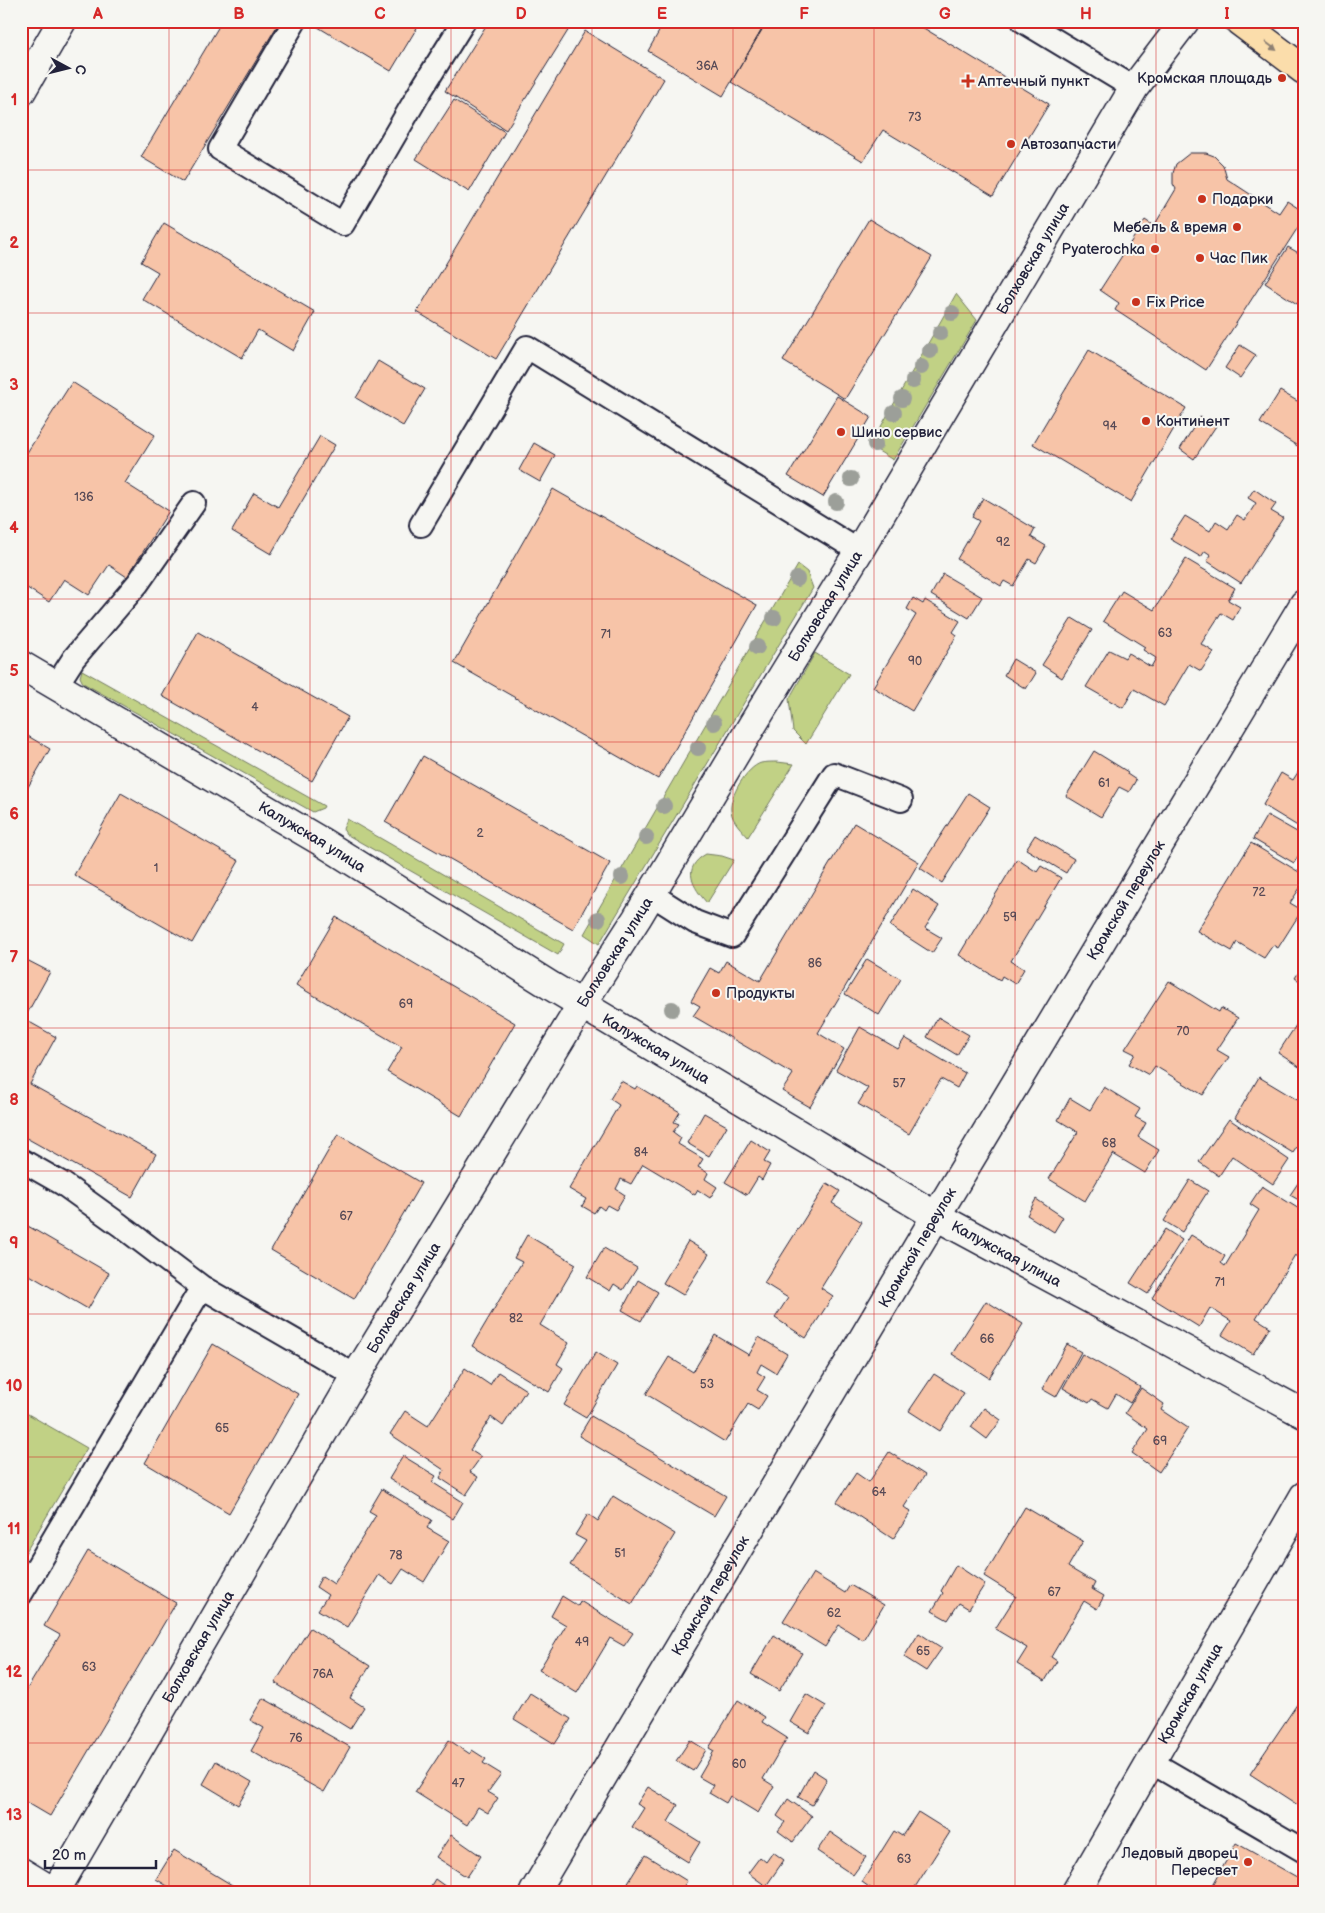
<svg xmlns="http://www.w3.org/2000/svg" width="1325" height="1913" viewBox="0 0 1325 1913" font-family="'Balsamiq Sans',sans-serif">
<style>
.green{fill:#c1d185;stroke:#727a60}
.building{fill:#f7c4a8;stroke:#22223b}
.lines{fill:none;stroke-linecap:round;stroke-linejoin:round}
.service-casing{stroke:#22223b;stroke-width:26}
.minor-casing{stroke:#22223b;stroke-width:31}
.tertiary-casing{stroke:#22223b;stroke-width:31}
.secondary-casing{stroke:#22223b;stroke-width:31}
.primary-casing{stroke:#22223b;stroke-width:31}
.service{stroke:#f6f6f2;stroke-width:22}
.minor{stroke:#f6f6f2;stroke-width:28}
.tertiary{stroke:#f6f6f2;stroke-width:28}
.secondary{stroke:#f6f6f2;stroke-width:28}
.primary{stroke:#fbddab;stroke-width:28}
.tree{fill:#9c9f99}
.oneway{fill:#8e8073}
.grid{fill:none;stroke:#d62828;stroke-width:1;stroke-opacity:0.55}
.poi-dot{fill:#c8321e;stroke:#f6f6f2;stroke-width:2}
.labels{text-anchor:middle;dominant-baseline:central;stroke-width:4;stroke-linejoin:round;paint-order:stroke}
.number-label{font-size:12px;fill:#574a56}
.poi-label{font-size:15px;fill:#22223b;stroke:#f6f6f2;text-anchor:start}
.street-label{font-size:15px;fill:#22223b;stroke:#f6f6f2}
.neatline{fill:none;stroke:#d62828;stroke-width:2}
.grid-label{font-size:16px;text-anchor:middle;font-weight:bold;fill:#d62828}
</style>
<rect width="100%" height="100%" fill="#f6f6f2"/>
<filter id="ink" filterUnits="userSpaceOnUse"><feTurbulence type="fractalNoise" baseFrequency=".02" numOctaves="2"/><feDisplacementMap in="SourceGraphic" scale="10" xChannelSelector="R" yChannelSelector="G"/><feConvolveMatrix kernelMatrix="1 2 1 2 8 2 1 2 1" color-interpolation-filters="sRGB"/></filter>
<g filter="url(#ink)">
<path class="green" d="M956,294L977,320L893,460L870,446Z
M798,565L807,572L813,588L599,944L584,934Z
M815,653L849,674L806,744L793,731L789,699Z
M82,670L324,806L323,808L313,812L83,683L80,677Z
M777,762L794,764L748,837C742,830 732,821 731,811C729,796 747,767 761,763C766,762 772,762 777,762Z
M347,819L564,944L558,955L346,834L343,829Z
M706,854L722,856L734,860L707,903C693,887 681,868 706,854Z
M21,1410L87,1448L21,1560Z"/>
<path class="building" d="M222,21H280L183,182L141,157Z
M308,21H421L391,71Z
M489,21H574L506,130L445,91Z
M665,21H767L723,96L648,51Z
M767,21H912L1049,104L993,196L883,130L863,161L731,82Z
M585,31L664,79L496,359L417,312Z
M454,100L505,132L469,192L416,159Z
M1190,153H1206L1214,156L1223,165L1227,179L1279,213L1287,201L1304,212V218L1206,370L1115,310L1119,303L1100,290L1145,220L1154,226L1176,189L1173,184V173L1176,164Z
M869,219L932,257L845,399L783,361Z
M164,223L315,312L293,351L258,330L242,358L142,299L158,272L141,262Z
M1288,247L1304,256V294L1297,304L1265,283Z
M1240,345L1256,355L1240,378L1225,368Z
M1089,350L1186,408L1131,502L1033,444Z
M378,361L425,389L403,426L356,398Z
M72,382L155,435L125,483L169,511L127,577L109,565L89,595L64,579L49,602L21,584V462Z
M1280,391L1304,405V450L1260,423Z
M837,396L871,417L823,497L788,476Z
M1200,417L1216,426L1194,459L1180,449Z
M320,436L335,445L271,554L232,531L254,493L278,507Z
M534,443L555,455L540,482L519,470Z
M553,489L757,605L658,779L454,663Z
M1254,489L1276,504L1271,511L1283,518L1241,583L1207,561L1211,555L1205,551L1201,557L1170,539L1185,516L1210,531L1216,521L1228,529L1237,515L1245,520L1256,503L1248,498Z
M983,498L1035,529L1031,537L1046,546L1036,563L1029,559L1013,586L1004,581L1001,586L957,559L979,521L972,517Z
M1186,559L1235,588L1228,600L1240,607L1233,620L1221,613L1201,644L1214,652L1201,671L1189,664L1164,706L1134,689L1123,708L1086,687L1109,650L1125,658L1128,653L1151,667L1156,658L1143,650L1145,647L1103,621L1122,591L1154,610Z
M943,574L982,597L969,618L931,595Z
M913,598L923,604L925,600L960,621L953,632L957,635L912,711L873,687L916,615L907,609Z
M1072,618L1092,630L1062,678L1042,665Z
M198,632L348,717L312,781L162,696Z
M1013,659L1036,673L1026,689L1004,675Z
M21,732L50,749L21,799Z
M1094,751L1128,772L1127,774L1136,780L1129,792L1119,787L1101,817L1066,796Z
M423,756L610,863L573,929L385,822Z
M1304,763V830L1263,805L1281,773L1293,780Z
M121,793L239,861L192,943L74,875Z
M968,793L990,807L942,883L920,868Z
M1267,815L1304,836V846L1294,863L1253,839Z
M854,823L919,862L818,1033L844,1049L810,1107L782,1091L793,1074L693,1016L700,1006L691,1001L710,968L719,973L726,961L760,981Z
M1035,835L1074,859L1066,873L1026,849Z
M1251,843L1304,875V882L1290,903L1302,910L1278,948L1273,945L1264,958L1237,942L1232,951L1197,931Z
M1017,859L1037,872L1041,866L1061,878L1011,961L1024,969L1015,984L1002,976L1000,980L959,955Z
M913,889L939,906L925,928L942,938L932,953L890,926Z
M336,917L515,1023L461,1116L387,1072L402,1047L296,985Z
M21,957L50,972L24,1019L56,1037L30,1084L156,1154L132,1197L21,1135Z
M867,959L901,979L879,1015L845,994Z
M1304,964V984L1295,978Z
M1169,981L1219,1012L1221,1008L1238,1018L1217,1050L1229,1057L1203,1095L1155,1066L1149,1075L1129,1064L1135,1054L1125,1049Z
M938,1017L969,1035L957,1055L927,1037Z
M1300,1019L1304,1021V1070L1278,1053Z
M860,1027L898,1049L905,1038L965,1073L957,1088L941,1079L909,1134L858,1104L868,1088L836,1070Z
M1259,1077L1304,1104V1136L1293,1153L1235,1118Z
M621,1081L635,1089L637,1086L680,1112L674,1122L679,1124L673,1132L681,1138L678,1144L703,1159L698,1167L708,1173L705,1179L717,1187L710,1198L698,1190L695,1195L643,1164L631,1184L621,1179L616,1189L625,1195L616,1210L607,1205L604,1210L599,1206L594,1213L582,1206L586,1199L569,1189L619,1105L610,1099Z
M1104,1087L1140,1109L1135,1117L1146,1123L1138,1137L1159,1150L1145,1173L1113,1154L1085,1201L1049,1179L1078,1132L1058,1120L1070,1098L1090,1110Z
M704,1113L727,1126L709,1156L687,1143Z
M1229,1119L1289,1160L1273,1184L1232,1156L1219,1176L1199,1162Z
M338,1134L421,1183L354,1299L271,1250Z
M751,1140L770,1152L764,1162L770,1165L762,1180L758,1177L747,1195L725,1182Z
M1304,1174V1203L1290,1195Z
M1190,1180L1208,1191L1182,1232L1164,1221Z
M827,1183L840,1191L832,1203L862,1222L821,1288L833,1296L806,1338L775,1318L788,1298L764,1283Z
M1262,1186L1304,1212V1219L1297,1230L1304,1234V1260L1295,1255L1256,1318L1270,1327L1253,1354L1222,1335L1231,1321L1210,1308L1199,1327L1152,1298L1191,1235L1225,1256L1221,1263L1225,1266L1259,1210L1250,1204Z
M1036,1199L1063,1217L1054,1232L1027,1215Z
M21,1222L109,1273L88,1309L21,1270Z
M1165,1229L1182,1240L1148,1294L1130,1283Z
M527,1235L576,1264L540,1325L569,1343L557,1364L563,1368L549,1392L472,1346L522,1262L514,1258Z
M688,1241L709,1254L683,1295L663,1283Z
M604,1248L637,1268L623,1290L614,1284L610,1291L587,1277Z
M638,1280L658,1292L641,1321L622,1310Z
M986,1301L1023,1324L989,1378L952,1354Z
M715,1335L749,1355L759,1337L787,1354L776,1373L761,1364L757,1372L765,1377L757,1390L767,1396L758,1410L748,1404L725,1442L646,1394L669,1357L693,1372Z
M213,1344L298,1394L229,1513L145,1463Z
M1067,1344L1081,1352L1056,1397L1042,1389Z
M596,1352L617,1365L586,1418L564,1405Z
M1082,1354L1140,1387L1130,1403L1116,1394L1108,1408L1092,1399L1089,1403L1063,1388Z
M465,1368L490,1385L498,1372L526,1390L503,1426L491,1417L470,1450L481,1457L470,1472L478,1477L466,1495L440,1478L444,1470L390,1434L405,1411L428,1426Z
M934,1374L964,1393L940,1431L909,1411Z
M1141,1388L1164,1404L1161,1410L1188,1428L1159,1472L1132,1453L1148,1429L1125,1413Z
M984,1408L1001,1420L987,1439L971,1427Z
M591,1416L726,1496L714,1516L579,1436Z
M889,1452L925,1475L904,1507L911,1512L893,1539L837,1502L856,1473L869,1482Z
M403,1456L436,1476L432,1482L463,1502L453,1519L389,1479Z
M382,1489L432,1520L427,1528L449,1541L424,1582L403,1569L393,1584L379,1575L347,1627L318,1610L328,1595L316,1587L322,1576L334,1584L376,1515L369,1511Z
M613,1496L675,1534L632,1604L570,1565L586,1541L575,1535L588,1514L598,1521Z
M1025,1507L1083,1541L1068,1567L1095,1583L1092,1589L1104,1596L1097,1609L1084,1601L1051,1657L1057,1661L1045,1681L1017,1664L1027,1648L995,1629L1016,1596L984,1576Z
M88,1551L176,1603L50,1816L21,1799V1699L60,1635L44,1626Z
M956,1565L985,1584L969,1609L959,1603L948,1620L932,1611L943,1593L941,1591Z
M813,1573L845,1593L850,1585L884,1605L863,1640L839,1625L825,1647L783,1621Z
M562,1596L578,1606L580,1601L633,1633L624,1646L610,1638L577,1693L539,1670L566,1625L551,1616Z
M310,1628L370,1666L350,1698L364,1707L350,1729L275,1683Z
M919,1633L942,1648L926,1671L904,1657Z
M774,1635L802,1653L779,1691L751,1674Z
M530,1693L571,1719L555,1744L514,1719Z
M806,1694L826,1706L809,1733L790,1722Z
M1304,1694V1809L1250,1774Z
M263,1698L350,1747L324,1792L251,1751L264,1728L250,1720Z
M738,1700L765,1717L762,1722L787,1738L763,1779L774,1786L758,1813L730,1796L726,1803L709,1793L713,1785L699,1777L714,1751L709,1748Z
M449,1740L470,1754L472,1750L486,1759L483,1763L501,1774L488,1792L498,1798L488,1813L478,1807L467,1825L415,1792Z
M690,1740L706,1750L693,1771L676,1761Z
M216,1761L252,1782L238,1805L203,1784Z
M813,1770L827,1779L812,1805L798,1797Z
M648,1787L678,1805L668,1822L700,1842L688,1862L632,1827L644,1808L637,1804Z
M788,1799L812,1816L793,1842L778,1831L785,1822L777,1816Z
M918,1812L950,1832L912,1892H876L862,1882L894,1831L902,1836Z
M830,1832L866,1857L853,1875L817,1851Z
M451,1835L481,1856L467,1877L436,1857Z
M1236,1843L1304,1881V1892H1209Z
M174,1850L237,1888L235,1892H177L156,1879Z
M773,1852L784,1860L766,1886L748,1873L760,1857L766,1862Z
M645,1855L687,1881L680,1892H622Z
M435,1879L453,1892H427Z"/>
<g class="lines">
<defs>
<path id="service" d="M295,21L220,149L343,224L421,90L464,21
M1023,21L1134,88
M421,525L527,347L859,551
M56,686L74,658L138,583L194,503
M651,894L695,922L732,936L834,774L901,800
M21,1160L63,1184L120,1225L202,1287L356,1376
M21,1594L202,1287
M1151,1762L1304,1851"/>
<g id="minor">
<path id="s1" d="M21,665L322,842L551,986L936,1216L1304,1414"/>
<path d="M21,1872L54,1892"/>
<path id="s2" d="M534,1892L936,1216L1304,604"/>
</g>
<g id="tertiary">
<path id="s3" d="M55,1892L356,1376L582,1004L637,918L753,724L859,551L1134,88L1185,21"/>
<path id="s4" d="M1076,1892L1304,1496"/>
</g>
<path id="secondary" d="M21,92L62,21"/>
<path id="primary" d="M1239,21L1304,70"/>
</defs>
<use href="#service" class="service-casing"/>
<use href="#minor" class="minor-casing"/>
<use href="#tertiary" class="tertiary-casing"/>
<use href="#secondary" class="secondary-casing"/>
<use href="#primary" class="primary-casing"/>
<use href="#service" class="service"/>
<use href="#minor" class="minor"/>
<use href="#tertiary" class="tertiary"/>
<use href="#secondary" class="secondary"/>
<use href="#primary" class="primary"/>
</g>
<g class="tree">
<circle cx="952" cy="313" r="8"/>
<circle cx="940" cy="333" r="8"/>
<circle cx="930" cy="351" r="8"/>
<circle cx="921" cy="367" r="8"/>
<circle cx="913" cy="381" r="8"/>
<circle cx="902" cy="399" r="8"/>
<circle cx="894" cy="413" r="8"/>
<circle cx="875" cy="444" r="8"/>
<circle cx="851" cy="479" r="8"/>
<circle cx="836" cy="502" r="8"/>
<circle cx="797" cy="579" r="8"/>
<circle cx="774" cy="618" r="8"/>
<circle cx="757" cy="647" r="8"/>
<circle cx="714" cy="723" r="8"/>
<circle cx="698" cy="748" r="8"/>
<circle cx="664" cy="806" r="8"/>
<circle cx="646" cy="837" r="8"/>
<circle cx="622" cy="877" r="8"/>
<circle cx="598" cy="919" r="8"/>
<circle cx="672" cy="1009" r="8"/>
</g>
<defs><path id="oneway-solid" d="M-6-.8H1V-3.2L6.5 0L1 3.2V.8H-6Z" transform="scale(1.25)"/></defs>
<use class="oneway" href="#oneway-solid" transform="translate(1271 46) rotate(37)"/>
</g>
<path class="grid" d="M169,21V1892M310,21V1892M451,21V1892M592,21V1892M733,21V1892M874,21V1892M1015,21V1892M1156,21V1892M21,170H1304M21,313H1304M21,456H1304M21,599H1304M21,742H1304M21,885H1304M21,1028H1304M21,1171H1304M21,1314H1304M21,1457H1304M21,1600H1304M21,1743H1304"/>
<g class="poi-dot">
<circle cx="1282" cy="78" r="5"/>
<path d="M965.5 73.5h5v5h5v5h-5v5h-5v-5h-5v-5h5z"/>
<circle cx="1011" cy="144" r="5"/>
<circle cx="1202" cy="199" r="5"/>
<circle cx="1237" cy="227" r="5"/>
<circle cx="1155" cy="249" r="5"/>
<circle cx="1200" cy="258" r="5"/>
<circle cx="1136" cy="302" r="5"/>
<circle cx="1146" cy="421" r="5"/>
<circle cx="841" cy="432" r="5"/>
<circle cx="716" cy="993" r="5"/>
<circle cx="1248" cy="1862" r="5"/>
</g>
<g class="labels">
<g class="number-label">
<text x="707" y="66">36А</text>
<text x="915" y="117">73</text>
<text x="1110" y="426">94</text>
<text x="84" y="497">136</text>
<text x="1003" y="542">92</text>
<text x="1165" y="633">63</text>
<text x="606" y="634">71</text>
<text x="915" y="661">90</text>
<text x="255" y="707">4</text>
<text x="1104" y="783">61</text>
<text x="480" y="833">2</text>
<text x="156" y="868">1</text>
<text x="1259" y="892">72</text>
<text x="1010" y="917">59</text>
<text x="815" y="963">86</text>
<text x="406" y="1004">69</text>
<text x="1183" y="1031">70</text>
<text x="899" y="1083">57</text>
<text x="1109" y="1143">68</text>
<text x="641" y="1152">84</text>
<text x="346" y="1216">67</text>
<text x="1220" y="1282">71</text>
<text x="516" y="1318">82</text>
<text x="987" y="1339">66</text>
<text x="707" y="1384">53</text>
<text x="222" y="1428">65</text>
<text x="1160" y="1441">69</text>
<text x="879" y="1492">64</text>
<text x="620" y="1553">51</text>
<text x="396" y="1555">78</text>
<text x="1054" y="1592">67</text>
<text x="834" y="1613">62</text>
<text x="582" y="1642">49</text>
<text x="923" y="1651">65</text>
<text x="89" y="1667">63</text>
<text x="323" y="1674">76А</text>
<text x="296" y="1738">76</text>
<text x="739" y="1764">60</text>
<text x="458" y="1783">47</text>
<text x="904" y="1859">63</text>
</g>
<g class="poi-label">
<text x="1272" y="78" text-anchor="end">Кромская площадь</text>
<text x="978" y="81">Аптечный пункт</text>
<text x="1021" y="144">Автозапчасти</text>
<text x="1212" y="199">Подарки</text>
<text x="1227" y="227" text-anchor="end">Мебель &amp; время</text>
<text x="1145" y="249" text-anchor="end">Pyaterochka</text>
<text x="1210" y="258">Час Пик</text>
<text x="1146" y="302">Fix Price</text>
<text x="1156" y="421">Континент</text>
<text x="851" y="432">Шино сервис</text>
<text x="726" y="993">Продукты</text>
<text x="1238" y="1853" text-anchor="end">Ледовый дворец<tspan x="1238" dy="17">Пересвет</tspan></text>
</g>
<g class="street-label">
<text stroke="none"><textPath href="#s3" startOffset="1904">Болховская улица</textPath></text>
<text stroke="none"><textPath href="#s3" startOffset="1499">Болховская улица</textPath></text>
<text stroke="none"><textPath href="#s1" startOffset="338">Калужская улица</textPath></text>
<text stroke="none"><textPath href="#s2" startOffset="1155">Кромской переулок</textPath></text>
<text stroke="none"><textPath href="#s3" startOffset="1094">Болховская улица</textPath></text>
<text stroke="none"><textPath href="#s1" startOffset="742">Калужская улица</textPath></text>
<text stroke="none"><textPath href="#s2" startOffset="750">Кромской переулок</textPath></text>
<text stroke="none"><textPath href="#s1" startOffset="1148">Калужская улица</textPath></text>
<text stroke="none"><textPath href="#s3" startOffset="689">Болховская улица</textPath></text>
<text stroke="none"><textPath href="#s2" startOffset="345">Кромской переулок</textPath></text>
<text stroke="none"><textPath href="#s3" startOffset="284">Болховская улица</textPath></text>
<text stroke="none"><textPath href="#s4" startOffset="229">Кромская улица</textPath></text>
</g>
</g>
<rect width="1325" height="1913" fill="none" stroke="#f6f6f2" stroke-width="55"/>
<g transform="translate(68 68) rotate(97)" stroke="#f6f6f2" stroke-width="4" paint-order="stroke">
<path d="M0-4L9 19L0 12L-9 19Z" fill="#22223b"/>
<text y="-8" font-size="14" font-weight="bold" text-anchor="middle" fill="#22223b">С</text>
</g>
<path d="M45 1860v8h111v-8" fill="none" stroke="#22223b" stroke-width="2.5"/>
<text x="52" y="1860" font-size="15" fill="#22223b" stroke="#f6f6f2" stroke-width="4" paint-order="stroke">20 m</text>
<rect x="28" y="28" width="1270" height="1858" class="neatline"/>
<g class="grid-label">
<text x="98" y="19">A</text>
<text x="239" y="19">B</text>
<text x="380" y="19">C</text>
<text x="521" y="19">D</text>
<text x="662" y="19">E</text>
<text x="804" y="19">F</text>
<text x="945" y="19">G</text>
<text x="1086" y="19">H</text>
<text x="1227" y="19">I</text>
<text x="14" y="105">1</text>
<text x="14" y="248">2</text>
<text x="14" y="390">3</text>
<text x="14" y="533">4</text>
<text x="14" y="676">5</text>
<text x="14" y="819">6</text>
<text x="14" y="962">7</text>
<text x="14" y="1105">8</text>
<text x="14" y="1248">9</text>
<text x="14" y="1391">10</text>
<text x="14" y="1534">11</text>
<text x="14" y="1677">12</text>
<text x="14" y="1820">13</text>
</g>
</svg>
